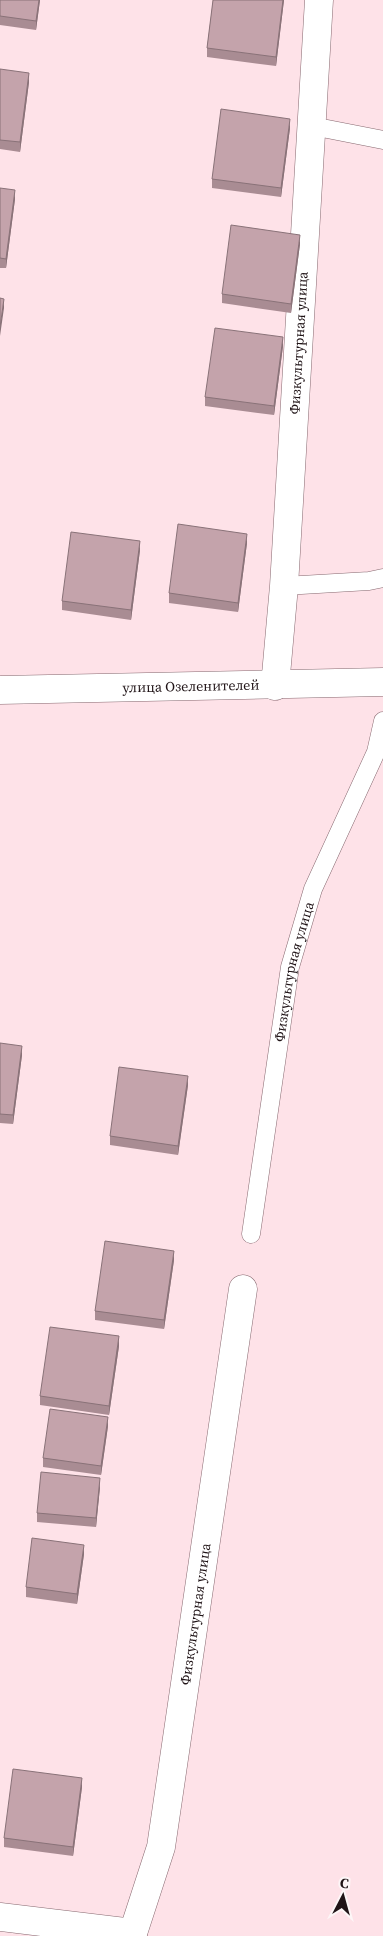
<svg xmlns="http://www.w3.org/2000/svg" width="383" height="1936" viewBox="0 0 383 1936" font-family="'Source Serif 4',serif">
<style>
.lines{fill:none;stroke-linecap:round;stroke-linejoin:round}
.lane-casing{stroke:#876970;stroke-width:19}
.street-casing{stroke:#876970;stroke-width:29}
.secondary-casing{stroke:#876970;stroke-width:29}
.lane{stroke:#fff;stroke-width:18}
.street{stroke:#fff;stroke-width:28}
.secondary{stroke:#fff;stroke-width:28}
.wall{fill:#a98c93}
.shaded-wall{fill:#897278}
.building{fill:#c4a3ab;stroke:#897278}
.labels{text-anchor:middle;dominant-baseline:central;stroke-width:4;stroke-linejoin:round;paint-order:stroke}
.street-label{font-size:14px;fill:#201417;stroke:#fdf6f7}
</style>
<rect width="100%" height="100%" fill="#fee2e8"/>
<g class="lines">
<defs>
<g id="lane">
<path d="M312,126L383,140"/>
<path d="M284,586L369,581L383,578"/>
<path id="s1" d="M251,1234L290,967L313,889L376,752L383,721"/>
</g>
<g id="street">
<path id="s2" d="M275,686L284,586L319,0"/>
<path id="s3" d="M0,690L383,682"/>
<path id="s4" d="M133,1933L161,1847L243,1289"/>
</g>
<path id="secondary" d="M0,1917L133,1933L132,1936"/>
</defs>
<use href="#lane" class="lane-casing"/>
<use href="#street" class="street-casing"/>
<use href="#secondary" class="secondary-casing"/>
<use href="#lane" class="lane"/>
<use href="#street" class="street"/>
<use href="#secondary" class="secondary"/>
</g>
<path class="wall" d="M0,0H40L36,30L0,25Z
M213,0H284L276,66L207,57V48Z
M0,69L29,82L20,152L0,149Z
M290,128L281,197L212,188V179Z
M0,188L15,199L6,268H0Z
M300,244L291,313L222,303V294Z
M283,346L274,415L205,406V397Z
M247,543L238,612L169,603V593Z
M140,550L131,620L62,610V601Z
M0,1043L22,1055L13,1124L0,1123Z
M188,1085L178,1155L110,1145V1136Z
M174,1260L164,1329L95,1320V1311Z
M119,1346L109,1415L40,1405V1396Z
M108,1426L101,1475L43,1467V1458Z
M100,1487L96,1527L37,1522V1513Z
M84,1554L77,1604L26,1597V1587Z
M82,1787L73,1856L4,1847V1838Z"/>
<path class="shaded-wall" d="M39,0H40L36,30V21Z
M283,0H284L276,66V57Z
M29,73V82L20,152V142Z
M290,119V128L281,197V188Z
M15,190V199L6,268V259Z
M300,235V244L291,313V304Z
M4,299V308L0,336V327Z
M283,337V346L274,415V406Z
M247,534V543L238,612V603Z
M140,541V550L131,620V610Z
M22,1046V1055L13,1124V1115Z
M188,1076V1085L178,1155V1146Z
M174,1251V1260L164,1329V1320Z
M119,1336V1346L109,1415V1406Z
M108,1417V1426L101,1475V1466Z
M100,1478V1487L96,1527V1518Z
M84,1545V1554L77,1604V1594Z
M82,1778V1787L73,1856V1847Z"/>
<path class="building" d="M0,0H39L36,21L0,16Z
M213,0H283L276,57L207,48Z
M0,69L29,73L20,142L0,140Z
M221,109L290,119L281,188L212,179Z
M0,188L15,190L6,259L0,258Z
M231,225L300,235L291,304L222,294Z
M0,298L4,299L0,327Z
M215,328L283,337L274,406L205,397Z
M178,524L247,534L238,603L169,593Z
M71,532L140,541L131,610L62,601Z
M0,1043L22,1046L13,1115L0,1114Z
M119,1067L188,1076L178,1146L110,1136Z
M105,1241L174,1251L164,1320L95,1311Z
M50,1327L119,1336L109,1406L40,1396Z
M50,1409L108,1417L101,1466L43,1458Z
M41,1472L100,1478L96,1518L37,1513Z
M32,1538L84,1545L77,1594L26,1587Z
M13,1769L82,1778L73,1847L4,1838Z"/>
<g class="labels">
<g class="street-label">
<text stroke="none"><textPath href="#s2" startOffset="344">Физкультурная улица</textPath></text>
<text stroke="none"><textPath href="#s3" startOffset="191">улица Озеленителей</textPath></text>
<text stroke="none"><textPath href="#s1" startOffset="266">Физкультурная улица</textPath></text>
<text stroke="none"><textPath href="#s4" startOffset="326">Физкультурная улица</textPath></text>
</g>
</g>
<g transform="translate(343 1896) rotate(6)" stroke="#fdf6f7" stroke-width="4" paint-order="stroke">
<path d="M0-4L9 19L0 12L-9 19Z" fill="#201417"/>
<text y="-8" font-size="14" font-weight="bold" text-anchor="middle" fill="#201417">С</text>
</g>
</svg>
